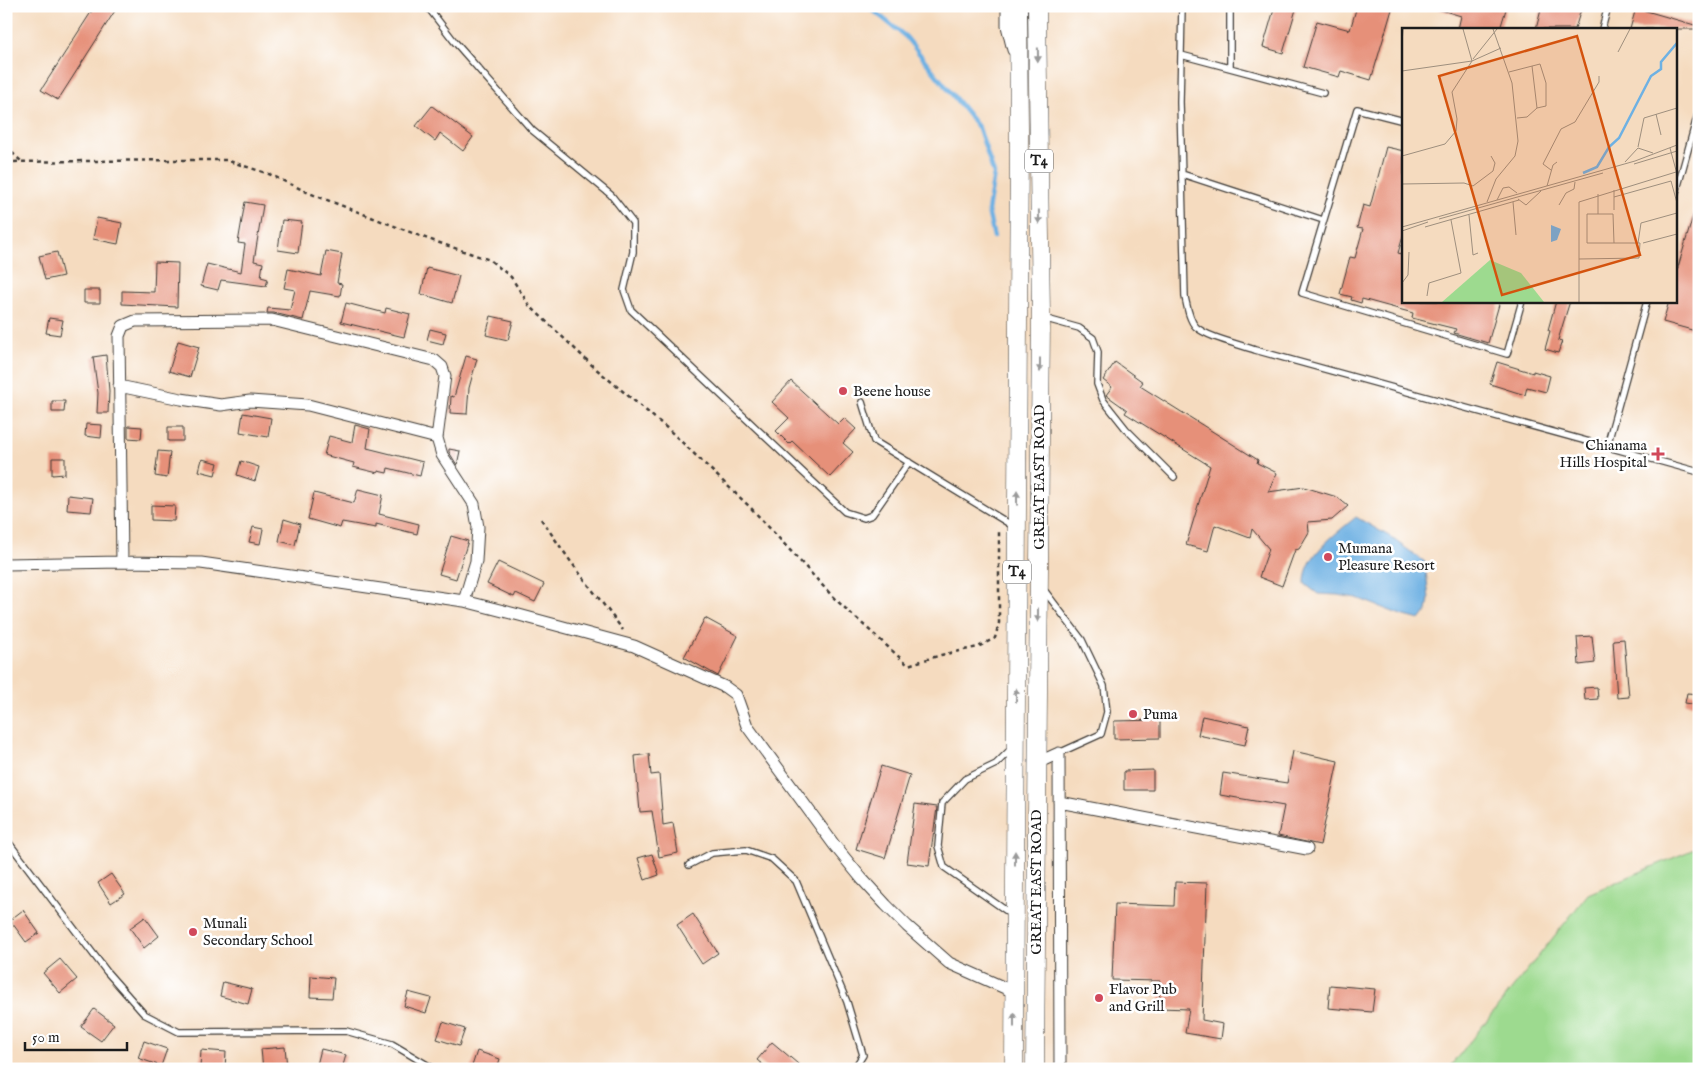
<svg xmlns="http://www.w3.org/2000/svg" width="1705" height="1075" viewBox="0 0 1705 1075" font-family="'IM FELL English',serif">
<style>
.green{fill:#9dda8f;stroke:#5c7b56}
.water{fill:#6eb1e3;stroke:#456680}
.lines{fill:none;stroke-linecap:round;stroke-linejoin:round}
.stream{stroke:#6eb1e3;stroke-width:4.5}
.building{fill:#e69079}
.service-casing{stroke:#3d3934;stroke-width:8}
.minor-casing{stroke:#3d3934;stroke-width:13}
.primary-casing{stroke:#3d3934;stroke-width:19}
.path{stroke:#3d3934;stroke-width:2.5;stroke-dasharray:4 4;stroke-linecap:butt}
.service{stroke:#fff;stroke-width:5.5}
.minor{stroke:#fff;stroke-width:11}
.primary{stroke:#fff;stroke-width:18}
.oneway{fill:#999}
.poi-dot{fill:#d1495b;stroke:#fff;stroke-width:2}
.labels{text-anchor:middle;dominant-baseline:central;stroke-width:5;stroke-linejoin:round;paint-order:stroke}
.shield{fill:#fff;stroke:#606060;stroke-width:1}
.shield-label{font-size:14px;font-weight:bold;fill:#1c1c1c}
.poi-label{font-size:15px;fill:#1c1c1c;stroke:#fff;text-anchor:start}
.street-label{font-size:15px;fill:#1c1c1c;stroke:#fff}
.inset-river{fill:none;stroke:#6eb1e3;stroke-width:2.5}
.inset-road{fill:none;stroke:#9e8f7e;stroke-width:1}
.view{fill:#d4530e;fill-opacity:0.15;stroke:#d4530e;stroke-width:2.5}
.inset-edge{fill:none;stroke:#1c1c1c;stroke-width:2.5}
</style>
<rect width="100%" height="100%" fill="#fff"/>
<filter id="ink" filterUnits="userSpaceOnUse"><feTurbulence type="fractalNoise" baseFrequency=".02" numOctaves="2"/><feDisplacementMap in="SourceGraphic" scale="10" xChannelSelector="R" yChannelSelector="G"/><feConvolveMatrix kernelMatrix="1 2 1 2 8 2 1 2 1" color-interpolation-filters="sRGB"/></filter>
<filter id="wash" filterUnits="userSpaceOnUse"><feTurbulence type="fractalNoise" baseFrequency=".0096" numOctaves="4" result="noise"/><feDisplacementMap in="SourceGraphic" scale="20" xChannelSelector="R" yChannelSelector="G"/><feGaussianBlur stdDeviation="1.12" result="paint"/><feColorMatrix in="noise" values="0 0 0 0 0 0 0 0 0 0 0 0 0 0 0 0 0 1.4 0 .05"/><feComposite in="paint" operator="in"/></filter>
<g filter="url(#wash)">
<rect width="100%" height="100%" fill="#f5dbbf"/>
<path class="green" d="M1699,847V1069H1448L1588,894Z"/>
<path class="water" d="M1356,517L1389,536L1425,562L1429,599L1427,611L1420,620L1401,615L1357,598L1338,595L1318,594L1305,584C1304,555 1336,534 1356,517Z"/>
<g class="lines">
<path class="stream" d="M868,6L906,37L979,128L994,174L988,211L994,237"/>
</g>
<g id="blocks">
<path class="building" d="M95,6H118L58,100L41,90Z
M1275,6H1297L1283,53L1263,47Z
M1357,6H1393L1371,80L1341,71L1339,77L1303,67L1317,21L1350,30Z
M1439,6H1507L1500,29H1458L1461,16L1438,9Z
M1542,6H1582L1575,29H1536Z
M1636,8L1698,26V29H1630Z
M432,106L473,137L463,151L440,133L435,141L416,126Z
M1386,147L1404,151V233L1398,253L1404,255V301H1500L1488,343L1454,333L1456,329L1412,318L1413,313L1362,299L1361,303L1351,300L1352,297L1340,294L1350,257L1355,258L1363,229L1357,228L1363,205L1370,207Z
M245,202L263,205L254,261L263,263L261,277L268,279L266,286L221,280L218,290L201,286L207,264L241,272L245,244L238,243Z
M1696,206H1699V332L1663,322L1669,301H1676V274Z
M97,218L122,223L118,244L93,239Z
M282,220L302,222L298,253L278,250Z
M326,251L342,254L337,283L342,284L340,296L310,291L303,320L274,313H267L268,308L290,310L295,290L284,288L288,269L321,276Z
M57,252L63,276L45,280L39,256Z
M155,262L178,263L177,307L122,304V291L154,292Z
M427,268L459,276L452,303L421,294Z
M84,290H100V303H84Z
M1556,301H1570L1558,340L1562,341L1558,353L1545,349L1550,331L1548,330Z
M346,303L385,313L386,308L410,314L404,337L341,322Z
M491,316L513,321L508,340L486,335Z
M49,318L63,320L60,335L46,333Z
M430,329L446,333L443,344L427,340Z
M178,341L199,347L190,377L169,371Z
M106,355L109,391L108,413H97L98,393L93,357Z
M466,356L477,359L469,388L467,414L450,413L451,396L454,397Z
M1115,362L1143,382L1140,386L1258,460L1257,463L1277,473L1268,492L1304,487L1337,497L1348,506L1332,520L1308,522L1309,532L1299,549L1295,550L1282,586L1259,577L1269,549L1252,529L1250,538L1215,525L1208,551L1186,545L1210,466L1125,413L1127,410L1106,395L1112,387L1103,380Z
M1497,362L1533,373V371L1550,376L1546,392L1527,387L1525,395L1490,384Z
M791,381L838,424L844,418L856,429L843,443L853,452L830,477L792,441L789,444L776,431L789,418L772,402Z
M52,401H65L64,412H52Z
M243,413L271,418L268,437L240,432Z
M86,424L102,425L101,438L85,436Z
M355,425L370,429L367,448L423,462L420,476L388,468L387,473L378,471V473L353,467L354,463L324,455L329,436L352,442Z
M128,426L142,427L141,439L128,438Z
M168,427H183V441H168Z
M449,449L460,451L457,465L449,452Z
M158,451L170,452L167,478L155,476Z
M52,458H65V474L52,475Z
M202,459L218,463L215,475L199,471Z
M241,461L259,467L255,481L237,475Z
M358,489L383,495L379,514L419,524L417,534L376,524V528L342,522L340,528L308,519L314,493L354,503Z
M68,495L93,498L91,512L67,510Z
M151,505L175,506L174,521L151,520Z
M284,519L300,524L295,545L279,541Z
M253,527L263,529L260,544L249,542Z
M451,536L468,541L456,579L439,574Z
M498,562L544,584L535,602L516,593L514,597L487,584Z
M705,618L738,636L718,676L684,657Z
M1592,636L1595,663L1579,665L1577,637Z
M1624,639L1629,697L1617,698L1613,640Z
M1597,687L1598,699L1585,700L1584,688Z
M1687,693L1699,694V705L1685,703Z
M1202,716L1249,726L1245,745L1198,735Z
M1160,720V738L1114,739V721Z
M1293,751L1338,761L1320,845L1278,836L1284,806L1220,795L1223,773L1287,783Z
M649,754L651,775L659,774L663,825L673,823L678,853L659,857L652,811L640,812L635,756Z
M881,766L910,775L885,858L856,849Z
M1153,770V790H1124V771Z
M915,804L937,807L929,866L907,863Z
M652,854L659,875L645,880L638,858Z
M111,874L125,894L111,903L98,883Z
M1175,882L1207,883L1202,1020L1223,1024L1221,1039L1185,1033L1189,1009L1159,1008L1160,981L1112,980L1115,904L1174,906Z
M23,910L39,933L26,942L10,920Z
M693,914L718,953L702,964L677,925Z
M145,917L159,936L144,948L130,928Z
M60,959L77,979L60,993L43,973Z
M311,976L334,978L332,998L310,997Z
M223,982L252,989L248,1004L220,996Z
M1330,985L1375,989L1372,1012L1328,1008Z
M408,992L431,998L426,1013L404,1006Z
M94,1009L114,1024L101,1041L81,1027Z
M443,1022L465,1029L459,1046L437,1039Z
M144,1041L167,1049L161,1066L138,1058Z
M772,1042L804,1069H768L757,1060Z
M285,1047L287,1067L263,1069L261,1049Z
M321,1049L346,1055L342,1069H316Z
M201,1050L226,1052L225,1069H200Z
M477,1051L500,1059L497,1069H471Z"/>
</g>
</g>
<g filter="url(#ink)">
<use href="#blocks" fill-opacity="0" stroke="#3d3934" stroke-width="1"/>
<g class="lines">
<defs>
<path id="service" d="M427,6L454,41L532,130L611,195L633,223V252L624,290L631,310L845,512L864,518L872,515L909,462
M1182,6L1180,102L1185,297C1187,306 1189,320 1196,327C1209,338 1239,344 1255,350L1699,472
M1602,29L1608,6
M1181,55L1323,93
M1230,68V6
M1404,121L1357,109L1302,293L1507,354L1522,301
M1182,174L1323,220
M1676,193L1699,110
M1043,318L1079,328L1093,338L1098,352L1097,384L1103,400L1126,429L1174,477
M862,402L874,441L1013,526
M1607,446L1647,301
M1044,590L1082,640L1104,686L1107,712L1101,734L1059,753
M6,839L107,972L144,1014L179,1032L346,1031L392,1044L434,1069
M689,865L712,853L746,850L772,859L796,881L847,1002L863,1055L854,1069
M1011,914L944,867L938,846L942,803L965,779L996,764L1012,748"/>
<path id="minor" d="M1007,6V26L1013,50
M119,386L181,399L221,405L250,401L308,405L437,438
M122,562L119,336L123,326L135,321L272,320L434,360L442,367L445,376L437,438L442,455L474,504L478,527L476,561L464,601
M6,564L122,562L201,563L464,601L519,615L634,646L725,687L736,695L747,726L835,846L862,879L886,905L907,926L949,963L1014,992
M1037,763L1059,753L1060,1069
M1059,802L1307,849"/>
<path id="primary" d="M1014,1069L1019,132L1018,6
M1035,1069L1041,317L1037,6"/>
</defs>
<use href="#service" class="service-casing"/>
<use href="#minor" class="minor-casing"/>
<use href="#primary" class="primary-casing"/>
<path class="path" d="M6,147L23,163
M6,162L179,160H226L269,174L309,193L428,239L490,260L511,277L529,305L595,368L668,429L751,508L835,599L908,665L941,655L978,647L995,638L999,623V529
M541,519L571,562L623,630"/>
<use href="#service" class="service"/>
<use href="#minor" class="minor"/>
<use href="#primary" class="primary"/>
</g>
<defs><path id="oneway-solid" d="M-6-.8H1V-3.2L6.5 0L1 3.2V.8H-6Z" transform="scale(1.25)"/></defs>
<g class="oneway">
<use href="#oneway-solid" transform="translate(1038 55) rotate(89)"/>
<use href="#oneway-solid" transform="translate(1039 217) rotate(89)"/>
<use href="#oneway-solid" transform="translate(1040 365) rotate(90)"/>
<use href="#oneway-solid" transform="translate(1017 498) rotate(-90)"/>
<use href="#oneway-solid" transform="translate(1038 615) rotate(90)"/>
<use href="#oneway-solid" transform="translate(1016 695) rotate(-90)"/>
<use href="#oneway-solid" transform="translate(1015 858) rotate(-90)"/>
<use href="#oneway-solid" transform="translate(1014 1020) rotate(-90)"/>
</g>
</g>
<g class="poi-dot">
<circle cx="843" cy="391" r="5"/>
<path d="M1655.5 446.5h5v5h5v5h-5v5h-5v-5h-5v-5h5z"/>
<circle cx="1328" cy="557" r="5"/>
<circle cx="1133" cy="714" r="5"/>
<circle cx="193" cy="932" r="5"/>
<circle cx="1099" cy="998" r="5"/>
</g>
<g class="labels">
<g class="shield">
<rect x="1025" y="149.5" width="28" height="23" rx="4"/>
<rect x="1003" y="560.5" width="28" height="23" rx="4"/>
</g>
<g class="shield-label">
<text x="1039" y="161">T4</text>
<text x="1017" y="572">T4</text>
</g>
<g class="poi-label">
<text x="853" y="391">Beene house</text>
<text x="1647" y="445" text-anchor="end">Chianama<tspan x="1647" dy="17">Hills Hospital</tspan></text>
<text x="1338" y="548">Mumana<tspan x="1338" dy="17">Pleasure Resort</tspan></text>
<text x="1143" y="714">Puma</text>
<text x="203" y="923">Munali<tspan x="203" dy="17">Secondary School</tspan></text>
<text x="1109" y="989">Flavor Pub<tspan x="1109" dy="17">and Grill</tspan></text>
</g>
<g class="street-label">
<text transform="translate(1039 477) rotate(-90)">GREAT EAST ROAD</text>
<text transform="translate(1036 882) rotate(-90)">GREAT EAST ROAD</text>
</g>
</g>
<g transform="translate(1402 28)">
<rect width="275" height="275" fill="#f5dbbf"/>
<path d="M88,232L119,245L142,274H40Z" fill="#9dda8f"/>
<path d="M149,197L159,201L155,212L149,214Z" fill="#6eb1e3"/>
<path class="inset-river" d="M181,145L195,139L207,119L217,110L249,48L259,41V34L275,15"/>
<path class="inset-road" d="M0,16L1,1M216,24L228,1M71,31L95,1M130,38L135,80M0,43L70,33L99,20M107,44L138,36L144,55V78L135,80L125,89L115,90M254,86L259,107M236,119L242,90L275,80M268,120L275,146M0,128L43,116L54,103L55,91L50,64L70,33L61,1M223,134L236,120L251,125M232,136L275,123M149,142L141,136L159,101L173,94L197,54V48M0,156L62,155L71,158L91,143L93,135L89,128M145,158L151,137L155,134M212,162V182M212,169L269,153L275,175M116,171L124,177L139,163M95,172L101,160L107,159L115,165M85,174L94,151L113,128L116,113L110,55L91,1M111,174L114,207M157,177L164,165L172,161L173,154M196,186V166M67,187L71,227L76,225M37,191L201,145M0,199L233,133L275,117M23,199L117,172M0,203L26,194M236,215L239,195L275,185M241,215L275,206M177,231L237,230L238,215H185V186H211L212,215M0,255L6,247L7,224M25,268L27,255L59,245L49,192M177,274V174L274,144"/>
<path class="view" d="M175,8L238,227L100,267L37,48Z"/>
<rect width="275" height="275" class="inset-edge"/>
</g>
<rect width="1705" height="1075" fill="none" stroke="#fff" stroke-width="25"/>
<path d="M25 1042v8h102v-8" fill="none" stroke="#1c1c1c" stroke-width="2.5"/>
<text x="32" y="1042" font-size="15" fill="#1c1c1c" stroke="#ffffff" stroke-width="4" paint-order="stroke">50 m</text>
</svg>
